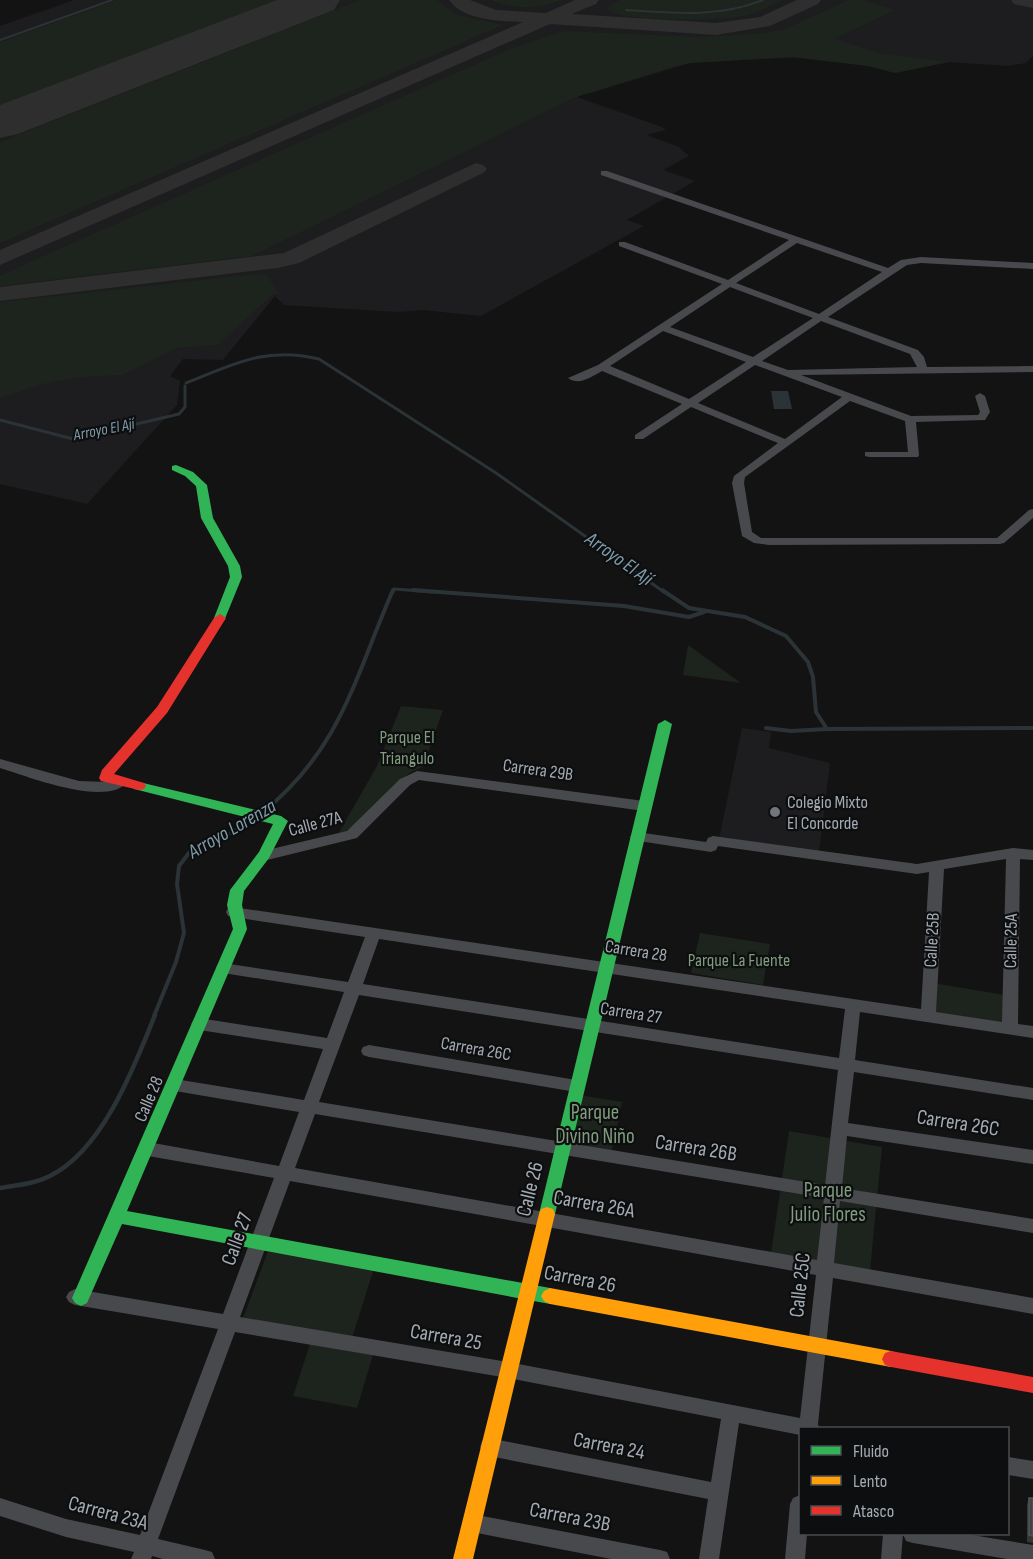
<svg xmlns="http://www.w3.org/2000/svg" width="1033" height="1559" viewBox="0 0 1033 1559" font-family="'Sofia Sans Condensed',sans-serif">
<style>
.built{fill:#1d1d1f}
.green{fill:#1d231d}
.water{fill:#2b3337}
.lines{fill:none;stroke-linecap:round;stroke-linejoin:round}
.stream-far3{stroke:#2b3337;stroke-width:2}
.stream-far2{stroke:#2b3337;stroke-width:3}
.stream-far1{stroke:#2b3337;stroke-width:4}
.stream{stroke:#2b3337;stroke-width:4.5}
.taxiway{fill:#2e2e2f;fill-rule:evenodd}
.runway{fill:#2e2e2f;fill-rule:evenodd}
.street{fill:#47494c;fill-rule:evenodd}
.fast{fill:#30b455;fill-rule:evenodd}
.slow{fill:#ff9f0a;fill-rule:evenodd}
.jam{fill:#e5322d;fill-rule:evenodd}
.wall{fill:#353737}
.building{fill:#414345;stroke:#515456;stroke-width:1.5}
.poi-dot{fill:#72767b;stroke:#0d0e0f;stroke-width:2}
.labels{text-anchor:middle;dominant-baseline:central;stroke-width:4.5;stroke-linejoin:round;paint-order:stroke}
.far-water-label{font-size:16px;font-style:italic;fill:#809caa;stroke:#0d0e0f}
.park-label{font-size:18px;fill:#819c7e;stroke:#0d0e0f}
.street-label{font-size:18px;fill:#a5abb3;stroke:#0d0e0f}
.poi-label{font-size:18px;fill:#a5abb3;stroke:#0d0e0f;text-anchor:start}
.water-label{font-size:20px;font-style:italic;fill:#809caa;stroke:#0d0e0f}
.near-park-label{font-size:21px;fill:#819c7e;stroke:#0d0e0f}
.near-street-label{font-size:21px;fill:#a5abb3;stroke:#0d0e0f}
</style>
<rect width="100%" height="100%" fill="#131313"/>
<path class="built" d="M74,0H1033V56L1026,63L1008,66L949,62L895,73L868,66L804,57L690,63L577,97L662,127L666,130L647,135L679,147L689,156L663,170L695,181L627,220L644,226L481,316L422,310L398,312L284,305L275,296L223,360L183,359L170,376L180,381L177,405L87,504L0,484V26Z
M742,728L771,732L769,748L830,763L819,852L719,839Z"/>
<path class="green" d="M117,0H281L0,107V42Z
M360,0H437L455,14L503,25L0,243V142Z
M491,0H561C540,9 512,10 491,0Z
M620,0H783C770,6 758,13 744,16C720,21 629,22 609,11V6Z
M849,0H863L895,10L835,39L878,53L949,62L895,73L868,66L791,57L690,63L673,67L576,97L252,256L0,286V276L32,261L510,49L563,31L703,37L764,33L785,29Z
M256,274L267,275L279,294H273L218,345L176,348L122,375L83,377L42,384L0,398V302Z
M688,645L741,683L683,675Z
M401,706L443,710L423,767C387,778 372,823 337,836L377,766Z
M700,933L770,944L763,985L691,973Z
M933,983L1005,995V1026L932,1014Z
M579,1095L622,1102L611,1154L567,1147Z
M789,1131L882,1147L870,1271L771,1253Z
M270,1246L375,1265L352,1338L243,1318Z
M310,1344L373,1355L357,1408L293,1396Z"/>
<path class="water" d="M771,391H788L792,409H774Z"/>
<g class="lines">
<path class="stream-far3" d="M626,10C673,13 718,18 763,0
M0,40L112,0"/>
<path class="stream-far2" d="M186,383C234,364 266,346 319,359L496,473L664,592
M0,420L73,439L179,414L185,407V386
M393,592L394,589L433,592"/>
<path class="stream-far1" d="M413,590L624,606L689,617L704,612
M662,590L689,608L745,617L786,636L808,662L813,677L816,712L827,729L1033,728
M766,728L791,731L827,729
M263,812C341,749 355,677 393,590
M154,1016L176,962L184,933L177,884L179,866L192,849L231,833L254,818"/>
<path class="stream" d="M0,1188C17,1185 34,1184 50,1176C103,1150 134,1067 155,1015"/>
<path class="taxiway" d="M449,0H470L496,10L546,13L575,0H599L596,4L572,14L716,23L760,17L797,0H821L818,4L770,26L716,35L550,24L0,265V250L523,22C501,21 464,21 449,0Z
M1011,0H1033V8L1014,4Z
M476,163L483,165L487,169L483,173L299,263L278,268L0,301V287L284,253Z"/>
<path class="runway" d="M277,0H340L334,10L18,134L0,138V105Z"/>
<path class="street" d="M601,171H607L888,268L901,260L921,257L1033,263V269L921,263L907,265L828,317L918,350L924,357L927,367L1033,366V372L801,375L911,416L978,415L980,412L975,396L980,393L985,396L990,412L985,420L916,422L919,455L918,457H869L865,456V452H908L905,421L850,401L745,477L744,483L752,532L761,538H997L1029,510L1033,509V518L1004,543L1000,544L769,545L754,543L742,536L732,483L734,476L778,443L691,407L643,439H635V435L682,404L602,371C591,377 579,386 568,378L598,365L722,284L619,246V242H625L728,280L789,240L601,175ZM797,243L882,272L819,314L736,283ZM730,287L813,318L753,357L670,327ZM821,321L910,354L917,367L788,370L762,361ZM663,331L746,362L689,399L610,366ZM755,365L842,397L785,439L698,403Z
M0,759L79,781L108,782L121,778L128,782C106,808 27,776 0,768Z
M417,771L644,801L651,806L644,811L419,780L410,785L357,838L263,861L256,856L263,851L347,831L400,779Z
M637,832L706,842L708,838L713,836L917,864L1013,848L1033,850V860L1020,859L1018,1024L1033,1026V1038L860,1012L855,1060L1033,1088V1100L854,1072L848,1123L1033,1150V1164L847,1136L842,1188L1033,1219V1233L840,1201L834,1263L1033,1298V1314L833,1278L818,1424L819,1428H800V1435L739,1423L719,1559H699L708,1499L489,1456L482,1453L480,1447L482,1441L489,1438L711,1482L721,1419L508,1378L235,1332L158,1539L205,1550L212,1552L215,1559H163L152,1556L151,1559H131L134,1552L66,1537L0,1516V1498L66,1519L140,1535L218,1329L75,1305L69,1302L66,1297L69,1292L75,1289L223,1314L274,1178L148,1156L142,1154L140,1149L142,1144L148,1142L279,1166L299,1112L175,1091L169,1089L167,1085L169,1081L175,1079L304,1100L323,1049L199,1030L194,1028L191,1024L194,1020L199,1018L327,1038L344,992L223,973L218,972L216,968L218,964L223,963L348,982L365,937L233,917L228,916L226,912L228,908L233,907L921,1009L929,872L917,874L718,846L716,850L711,852L632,840L630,837L632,834ZM1006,859L1002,1022L936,1012L944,869ZM379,939L845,1009L839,1058L363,984ZM359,995L838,1070L825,1185L319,1102ZM315,1114L824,1198L817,1260L295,1168ZM290,1181L816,1275L800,1418L508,1362L240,1317Z
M369,1045L576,1080L582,1082L584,1086L582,1090L576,1092L369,1057L363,1055L361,1051L363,1047Z
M1008,1457L1033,1461V1479L1008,1475Z
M800,1495V1534H807L805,1559H785L790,1504L793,1498Z
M472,1514L660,1550L667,1552L670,1559H611L472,1532L465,1529L462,1523L465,1517Z
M883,1534H903L901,1559H881Z
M903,1534H966L1033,1545V1559H1007L913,1543L906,1541Z"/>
<path class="fast" d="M176,465L193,472L207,485L213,518L240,566L242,577L224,621H216L214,618L230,577L228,566L201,518L196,486L185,476L172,470V466Z
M665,720L672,724L555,1214L553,1219L547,1221L541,1219L539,1214L658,724Z
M139,782L281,816L288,821L269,858L244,891L242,905L247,929L127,1211L550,1288L556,1291L559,1296L556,1301L550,1304L122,1224L87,1303L81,1306L75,1303L72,1298L233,929L227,905L230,890L259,852L273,824L134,789L132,786L134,783Z"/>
<path class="slow" d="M547,1207L553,1209L555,1214L473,1559H453L539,1214L541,1209Z
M550,1288L891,1351L897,1353L900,1359L897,1365L891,1367L550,1304L544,1301L541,1296L544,1291Z"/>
<path class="jam" d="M220,614L226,618L167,713L114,774L144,783L146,786L144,789L139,790L101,781L99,778L102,770L157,707L214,618Z
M891,1351L1033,1377V1393L891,1367L885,1365L882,1359L885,1353Z"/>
</g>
<path class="wall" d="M1029,1498H1033V1543L1027,1542V1505Z"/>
<path class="building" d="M1029,1498H1033V1536L1029,1535Z"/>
<circle class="poi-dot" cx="775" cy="812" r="6"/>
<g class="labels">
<g class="far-water-label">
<text transform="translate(104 430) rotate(-11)">Arroyo El Ají</text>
</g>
<g class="park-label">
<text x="407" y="737">Parque El<tspan x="407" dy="21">Triangulo</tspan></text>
<text x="739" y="960">Parque La Fuente</text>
</g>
<g class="street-label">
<text transform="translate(538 770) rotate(8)">Carrera 29B</text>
<text transform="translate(315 824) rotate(-15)">Calle 27A</text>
<text transform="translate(932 940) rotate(-87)">Calle 25B</text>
<text transform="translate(1011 941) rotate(-89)">Calle 25A</text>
<text transform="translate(636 951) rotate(9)">Carrera 28</text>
<text transform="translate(631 1013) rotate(9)">Carrera 27</text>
<text transform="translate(476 1049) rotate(10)">Carrera 26C</text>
<text transform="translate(149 1099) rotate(-67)">Calle 28</text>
</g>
<g class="poi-label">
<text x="787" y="802">Colegio Mixto<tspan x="787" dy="21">El Concorde</tspan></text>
</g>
<g class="water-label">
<text transform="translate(619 559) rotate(35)">Arroyo El Ají</text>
<text transform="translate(232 829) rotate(-30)">Arroyo Lorenza</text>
</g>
<g class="near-park-label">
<text x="595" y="1112">Parque<tspan x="595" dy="24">Divino Niño</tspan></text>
<text x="828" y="1190">Parque<tspan x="828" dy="24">Julio Flores</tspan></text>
</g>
<g class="near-street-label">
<text transform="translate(958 1123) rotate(9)">Carrera 26C</text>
<text transform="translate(696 1148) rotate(9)">Carrera 26B</text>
<text transform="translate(530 1189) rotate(-76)">Calle 26</text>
<text transform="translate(594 1204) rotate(10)">Carrera 26A</text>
<text transform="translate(237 1239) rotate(-70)">Calle 27</text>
<text transform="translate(580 1279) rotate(11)">Carrera 26</text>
<text transform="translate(800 1285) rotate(-84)">Calle 25C</text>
<text transform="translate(446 1337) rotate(10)">Carrera 25</text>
<text transform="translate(609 1446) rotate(11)">Carrera 24</text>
<text transform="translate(108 1513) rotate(15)">Carrera 23A</text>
<text transform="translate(570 1517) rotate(11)">Carrera 23B</text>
</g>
</g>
<rect x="799" y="1427" width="210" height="108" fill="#0d0e0f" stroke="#4a4d51" stroke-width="1.5"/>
<rect x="811" y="1446" width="30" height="9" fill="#30b455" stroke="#4a4d51" stroke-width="1.5"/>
<text x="853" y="1457" font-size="18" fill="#a5abb3">Fluido</text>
<rect x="811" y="1476" width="30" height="9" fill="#ff9f0a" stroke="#4a4d51" stroke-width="1.5"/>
<text x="853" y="1487" font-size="18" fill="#a5abb3">Lento</text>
<rect x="811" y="1506" width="30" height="9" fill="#e5322d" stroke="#4a4d51" stroke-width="1.5"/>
<text x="853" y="1517" font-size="18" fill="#a5abb3">Atasco</text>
</svg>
